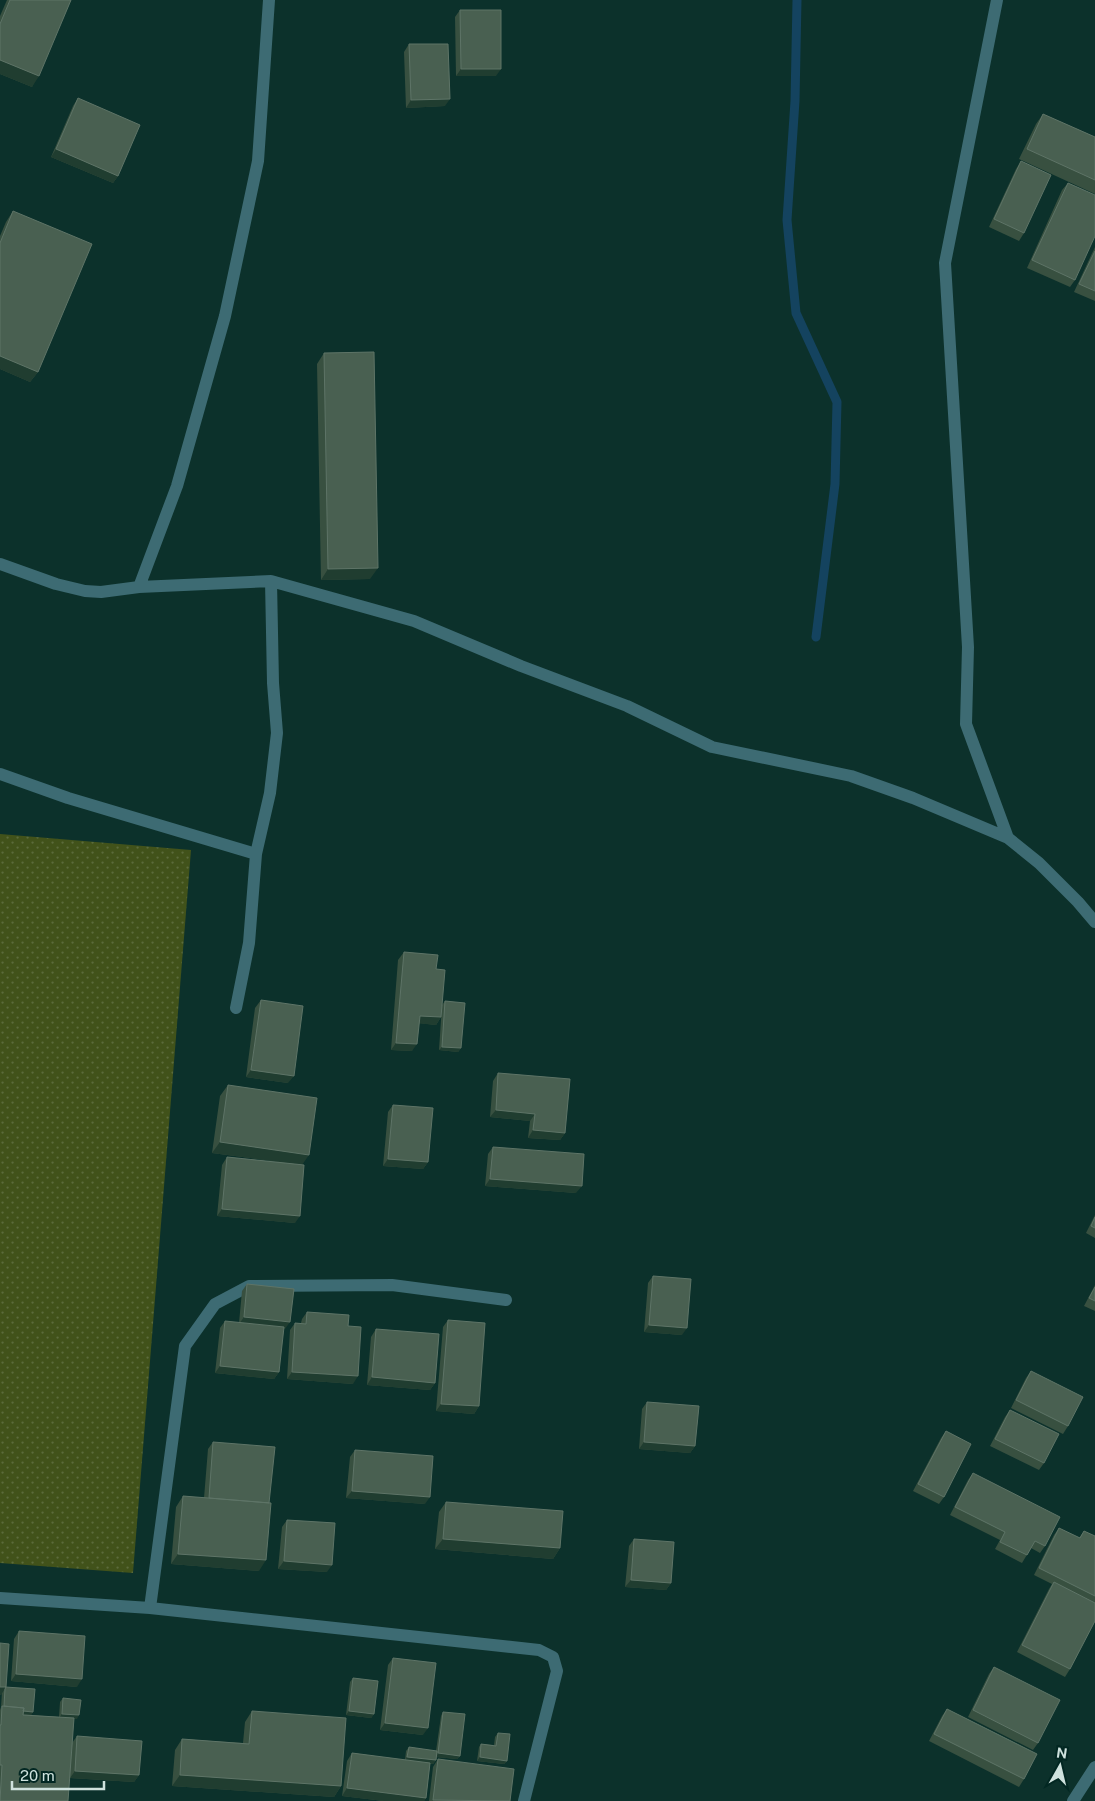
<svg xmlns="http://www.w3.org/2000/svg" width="1095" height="1801" viewBox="0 0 1095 1801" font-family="'Public Sans',sans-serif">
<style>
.grass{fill:url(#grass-dots)}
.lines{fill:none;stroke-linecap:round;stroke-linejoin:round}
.stream{stroke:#14435f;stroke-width:9}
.minor{stroke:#3d6b73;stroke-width:12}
.wall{fill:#385040}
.shaded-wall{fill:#203d30}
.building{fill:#496051;stroke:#5e7467}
</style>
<defs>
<pattern id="grass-dots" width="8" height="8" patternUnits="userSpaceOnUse" patternTransform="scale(1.25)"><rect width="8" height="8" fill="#41521a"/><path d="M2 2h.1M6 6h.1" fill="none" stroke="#5b6b3b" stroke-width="1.8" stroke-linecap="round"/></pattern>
</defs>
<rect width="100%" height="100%" fill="#0c312b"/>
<path class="grass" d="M0,834L191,850L133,1573L0,1563Z"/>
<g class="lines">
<path class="stream" d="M797,0L795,101L787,220L796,313L837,402L835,484L816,637"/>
<path class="minor" d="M997,0L945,263L968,647L966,724L1008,838
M0,564L56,584L85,591L101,592L139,587L271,581L414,621L521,666L627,706L712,747L851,776L913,798L1008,838L1039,863L1078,902L1095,922
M139,587L177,486L225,316L258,161L269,0
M0,774L68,798L256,854
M236,1008L249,943L256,854L270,793L277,733L273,683L271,581
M0,1598L150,1608L539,1650L553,1657L557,1671L524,1801
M150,1608L185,1346L215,1304L249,1286L392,1285L506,1300
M1073,1801L1095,1767"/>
</g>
<path class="wall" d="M7,0H71L32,87L0,74V16Z
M460,10L496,76H456L455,17Z
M409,44L445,106L406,108L404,52Z
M78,98L118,176L113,183L51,157L73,106Z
M1043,114L1095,137V194L1019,159L1036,124Z
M1021,161L1024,233L1019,241L989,227L1016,169Z
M1068,183L1075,280L1070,287L1027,268L1062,190Z
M13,211L38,372L30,382L0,369V236L6,222Z
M1095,247V301L1074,292Z
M324,353L370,579L321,580L317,364Z
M404,952L436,969L441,1017L436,1025L419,1023L412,1051L391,1050L398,960Z
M261,1000L288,1083L246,1077L255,1008Z
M445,1001L461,1048L458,1052L439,1050L442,1005Z
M498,1073L565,1133L560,1140L528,1138L530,1121L490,1117L493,1081Z
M228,1085L302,1165L295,1223L217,1216L222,1165L227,1157L288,1163L212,1153L220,1096Z
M393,1105L428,1162L423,1169L383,1166L388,1112Z
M493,1147L576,1193L485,1186L488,1154Z
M1095,1215V1238L1086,1233Z
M653,1276L682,1335L644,1332L648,1283Z
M247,1284L285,1329H283L279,1372L274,1379L215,1373L220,1328L225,1321L239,1323L242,1291Z
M1095,1285V1311L1084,1306Z
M307,1312L348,1326L353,1384L287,1379L290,1330L295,1323H301L302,1319Z
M448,1320L479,1406L474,1414L436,1411L443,1327Z
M376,1329L435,1383L430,1390L367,1385L371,1337Z
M1031,1371L1068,1426L1063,1434L1011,1408L1026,1378Z
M647,1402L695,1446L690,1453L639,1449L642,1409Z
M1010,1410L1044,1463L1039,1470L990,1446L1005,1417Z
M946,1431L944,1497L939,1504L913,1491L941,1438Z
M213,1442L259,1571L171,1564L176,1507L183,1496L204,1498L208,1449Z
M355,1450L425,1504L346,1498L350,1457Z
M973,1473L1045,1546L1040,1553L1031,1548L1022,1563L995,1549L1000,1540L950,1515L968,1480Z
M446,1502L560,1548L553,1559L435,1549L439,1512Z
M287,1520L327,1572L278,1569L282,1527Z
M1059,1528L1079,1538L1084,1531L1095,1536V1621L1070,1669L1065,1677L1017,1652L1049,1589L1052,1584L1034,1575L1054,1535Z
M634,1539L671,1583L666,1590L625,1587L629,1546Z
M19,1631L77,1687L11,1681L14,1639Z
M0,1643L6,1687L33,1712L31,1715L59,1717L60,1702L63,1698L77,1719L74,1718L72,1743L77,1736L139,1775L134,1782L70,1778L0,1801V1710L1,1707L2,1692L1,1695L0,1694Z
M393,1658L423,1735L380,1730L388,1665Z
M994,1667L1038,1743L1033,1750L968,1717L989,1674Z
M353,1678L374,1714L371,1718L346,1715L350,1682Z
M947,1709L1024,1779L1019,1787L929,1741L942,1716Z
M252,1711L341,1786L334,1797L172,1786L175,1750L182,1739L243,1743L245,1722Z
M443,1712L460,1756L457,1759L436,1757V1760L433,1764H430L426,1798L424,1801H384L342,1796L347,1761L352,1753L405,1760L406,1751L409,1747L436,1751L441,1716Z
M498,1733L507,1761L504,1764L477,1761L479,1747L481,1744L494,1745L495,1737Z
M438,1759L510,1801H429L433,1767Z"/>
<path class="shaded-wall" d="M0,60L39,76L32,87L0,74Z
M461,69H501L496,76H456Z
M450,99L445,106L406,108L411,100Z
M56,149L118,176L113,183L51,157Z
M0,356L38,372L30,382L0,369Z
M378,568L370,579L321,580L328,569Z
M420,1016L441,1017L436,1025L415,1023Z
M396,1043L417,1044L412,1051L391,1050Z
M442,1047L461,1048L458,1052L439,1050Z
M251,1070L294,1076L288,1083L246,1077Z
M496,1110L535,1114L530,1121L490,1117Z
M533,1130L565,1133L560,1140L528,1138Z
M220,1142L309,1155L302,1165L212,1153Z
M388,1159L428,1162L423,1169L383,1166Z
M490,1179L582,1186L576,1193L485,1186Z
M222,1209L300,1216L295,1223L217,1216Z
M244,1317L290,1322L285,1329L239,1324Z
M649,1325L687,1328L682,1335L644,1332Z
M220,1366L279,1372L274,1379L215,1373Z
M292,1372L358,1376L353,1384L287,1379Z
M372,1377L435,1383L430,1390L367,1385Z
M441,1404L479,1406L474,1414L436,1411Z
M644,1442L695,1446L690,1453L639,1449Z
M352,1491L430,1497L425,1504L346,1498Z
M443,1539L560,1548L553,1559L435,1549Z
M178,1554L266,1560L259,1571L171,1564Z
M284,1561L332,1565L327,1572L278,1569Z
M631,1580L671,1583L666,1590L625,1587Z
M16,1674L82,1679L77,1687L11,1681Z
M0,1687H6L1,1695L0,1694Z
M4,1709L33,1712L31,1715L2,1713Z
M349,1711L374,1714L371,1718L346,1715Z
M62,1714L79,1715L77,1719L59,1718Z
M385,1723L428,1728L423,1735L380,1730Z
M438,1753L460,1756L457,1759L436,1757Z
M407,1757L436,1760L433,1764L405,1761Z
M480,1757L507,1761L504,1764L477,1761Z
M75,1771L139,1775L134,1782L70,1778Z
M180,1775L341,1786L334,1797L172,1786Z
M347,1788L426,1798L424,1801H384L342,1796Z"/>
<path class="building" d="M10,0H71L39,76L0,60V24Z
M460,10H501V69H461Z
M409,44H448L450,99L411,100Z
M78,98L140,125L118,176L56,149Z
M1043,114L1095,137V180L1027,149Z
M1021,161L1051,175L1024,233L994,219Z
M1068,183L1095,195V236L1075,280L1032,260Z
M13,211L92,244L38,372L0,356V243Z
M1095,251V291L1079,284Z
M374,352L378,568L328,569L324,353Z
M404,952L438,955L436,969L445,970L441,1017L420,1016L417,1044L396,1043Z
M261,1000L303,1006L294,1076L251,1070Z
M445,1001L465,1003L461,1048L442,1047Z
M498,1073L570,1079L565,1133L533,1130L535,1114L496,1110Z
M228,1085L317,1098L309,1155L220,1142Z
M393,1105L433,1108L428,1162L388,1159Z
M493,1147L584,1154L582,1186L490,1179Z
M227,1157L304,1165L300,1216L222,1209Z
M1095,1217V1228L1091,1226Z
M653,1276L691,1279L687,1328L649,1325Z
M247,1284L294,1289L290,1322L244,1317Z
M1095,1287V1301L1089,1298Z
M307,1312L349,1315L348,1326L361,1327L358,1376L292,1372L295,1323L306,1324Z
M448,1320L485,1323L479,1406L441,1404Z
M225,1321L284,1327L279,1372L220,1366Z
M376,1329L439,1334L435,1383L372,1377Z
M1031,1371L1083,1397L1068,1426L1016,1400Z
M647,1402L699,1406L695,1446L644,1442Z
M1010,1410L1059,1434L1044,1463L995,1439Z
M946,1431L971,1444L944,1497L918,1484Z
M213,1442L275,1447L269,1503L209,1498Z
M355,1450L433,1456L430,1497L352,1491Z
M973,1473L1060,1517L1045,1546L1035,1541L1027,1555L1000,1542L1005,1532L955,1507Z
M183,1496L271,1503L266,1560L178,1554Z
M446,1502L563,1511L560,1548L443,1539Z
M287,1520L335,1523L332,1565L284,1561Z
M1059,1528L1080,1538L1084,1531L1095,1536V1596L1039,1568Z
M634,1539L674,1542L671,1583L631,1580Z
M1054,1582L1095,1603V1621L1070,1669L1022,1645Z
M19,1631L85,1636L82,1679L16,1674Z
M0,1643L9,1644L6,1687H0Z
M393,1658L436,1663L428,1728L385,1723Z
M994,1667L1060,1700L1038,1743L973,1710Z
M353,1678L378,1681L374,1714L349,1711Z
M5,1687L35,1689L33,1712L23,1711L24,1708L4,1706L5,1689L6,1687Z
M63,1698L81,1700L79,1715L62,1714Z
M2,1706L24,1708L23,1715L74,1718L68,1801H0L2,1765H0V1725H1Z
M947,1709L1037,1754L1024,1779L934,1734Z
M252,1711L346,1718L341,1786L180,1775L182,1739L249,1744Z
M443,1712L465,1714L460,1756L438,1753Z
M498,1733L510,1734L507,1761L480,1757L481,1744L496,1746Z
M77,1736L142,1741L139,1775L75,1771Z
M409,1747L437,1751L436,1760L407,1757Z
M352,1753L430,1763L426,1798L347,1788Z
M438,1759L514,1769L510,1801L433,1800Z"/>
<g transform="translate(1060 1766) rotate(8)" stroke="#022722" stroke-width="4" paint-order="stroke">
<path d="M0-4L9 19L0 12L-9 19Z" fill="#cfe2de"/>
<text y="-8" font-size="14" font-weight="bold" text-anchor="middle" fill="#cfe2de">N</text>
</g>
<path d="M12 1781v8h92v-8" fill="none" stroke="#cfe2de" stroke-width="2.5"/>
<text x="20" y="1781" font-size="15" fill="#cfe2de" stroke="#022722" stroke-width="4" paint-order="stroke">20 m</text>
</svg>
